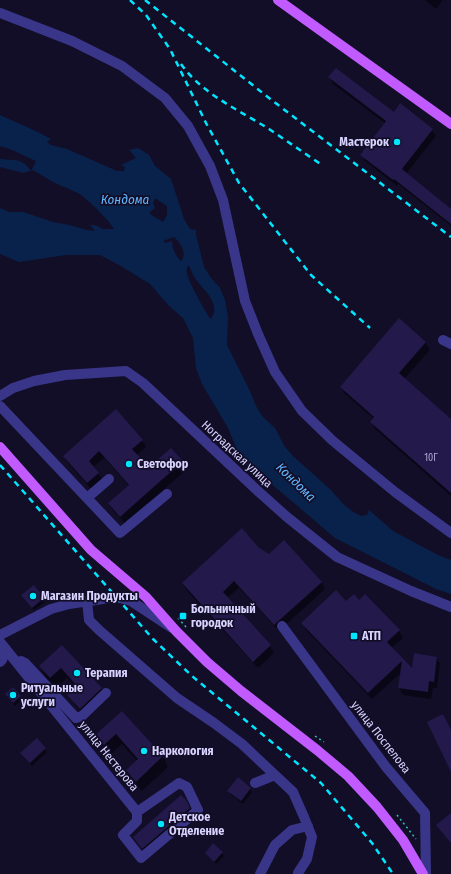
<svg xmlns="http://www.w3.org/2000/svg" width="451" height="874" viewBox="0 0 451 874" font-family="'Fira Sans Condensed',sans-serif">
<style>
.water{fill:#09224b;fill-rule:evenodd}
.shadow{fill:#0007}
.building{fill:#23194a}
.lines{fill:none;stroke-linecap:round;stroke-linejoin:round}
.path{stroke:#28c0b6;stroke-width:1.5;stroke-dasharray:2 3;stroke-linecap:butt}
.minor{stroke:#393689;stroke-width:10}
.major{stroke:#c25bff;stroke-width:10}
.rail{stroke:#00e6ff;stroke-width:2.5;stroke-dasharray:6 5;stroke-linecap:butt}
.poi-dot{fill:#00e6ff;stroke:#120e28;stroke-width:1.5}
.labels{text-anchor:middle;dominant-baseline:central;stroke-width:3.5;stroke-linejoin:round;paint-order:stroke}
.number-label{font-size:10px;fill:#aca5d2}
.poi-label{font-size:12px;font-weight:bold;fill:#d9d4ff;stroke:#120e28;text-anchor:start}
.street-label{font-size:12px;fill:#d9d4ff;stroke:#120e28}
.water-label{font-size:13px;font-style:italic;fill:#62b7ff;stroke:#120e28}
</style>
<rect width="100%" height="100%" fill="#120e28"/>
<path class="water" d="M0,115L40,133L51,139L47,142L51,145L67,149L117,171H124L125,167L121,165L136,158L129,150L138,148L149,155L155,166L171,179L184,219L190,229L196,230V235L204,267L211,278L220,288L225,300L228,317L227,345L249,389L257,408L263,417L275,428L285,447L293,456L332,491L343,504L352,511L361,516L367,515L369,510L393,531L438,555L451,560V594L436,589L335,538L261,475L242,462L238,456L235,445L228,428L202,384L196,368L193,338L183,318L169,306L150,284L121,266L100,255H66L19,262L0,254V208L9,212H23L53,222L69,225L87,230L95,231L90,225C95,225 98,225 102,229H114L109,222L95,207L80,194L53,182L33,170C30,172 27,171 24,173L0,167V159C15,161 21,157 31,171L36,161L12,150L0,146ZM155,198L167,206V215L163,222L150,214V212L155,208L153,203ZM174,237C180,242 188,254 181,261C176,257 172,248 172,241L165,243L163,241ZM188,265C191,268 192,274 195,278C203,290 222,303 211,319C207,316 188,280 187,274C186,271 187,268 188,265Z"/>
<path class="shadow" d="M425,0H442V1L436,9Z
M330,77L394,113L400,105L432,130L436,136L406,174L451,210V226L398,184L397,186L365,161L362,155L386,124L333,84Z
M399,320L426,343L430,350L404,379L451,420V496L375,429L371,422L374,419L345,394L341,387Z
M142,440L146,447L137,455L149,469L171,449L183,462L187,469L125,524L113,510L109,503L129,486L104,458L93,467L103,480L92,490L68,463L64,456Z
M269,555L321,582L325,589L279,631L239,588L227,598L270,646L274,653L258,668L187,591L183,584Z
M34,586L45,602L34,610L25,598Z
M365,596L399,631L403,638L392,648L412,670L437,658L440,664L437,688H433L431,699L403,695L399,688L402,672L372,699L306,630L303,623L346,603L359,601Z
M62,646L101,688L107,699L87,718L75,705L69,695L76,688L67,678L56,688L46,677L40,667Z
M6,694L20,696L22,699L15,706Z
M122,712L163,757L168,767L142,791L133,781L127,770L137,761L122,744L111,754L103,746L97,735Z
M37,739L47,752L32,766L22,753Z
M250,789L252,792L243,804L230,794L228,791Z
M185,801L195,819L148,858L134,837Z
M206,853H222L224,856L216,864Z"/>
<path class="building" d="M336,68L394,112L400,103L433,129L402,169L451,209V224L394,179L393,180L360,155L386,121L328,77Z
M399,318L426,342L399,373L451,419V493L370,422L374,417L340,387Z
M116,409L143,440L132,449L149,467L171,448L183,461L120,517L108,503L129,485L99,451L89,461L99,473L87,483L63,456Z
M242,528L258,547L269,554L284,540L322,582L274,625L234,581L223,592L271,645L253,662L182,583Z
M34,585L44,598L32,608L21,595Z
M336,590L346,601L354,594L359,600L365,594L400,630L387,642L412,668L414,653L437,657L434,682L429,681L428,692L398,688L402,661L368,693L301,623Z
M62,645L102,688L80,709L67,695L77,686L61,668L50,678L39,666Z
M13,687L21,696L13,703L5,694Z
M122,711L163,756L136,782L126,770L138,759L116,734L104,745L95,735Z
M443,714L451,730V772L427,722Z
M37,738L46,748L30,763L20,753Z
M238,777L251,788L241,801L227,791Z
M181,795L186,800L190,808L142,849L133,837Z
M451,813V843L436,825Z
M213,843L223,852L214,862L205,853Z"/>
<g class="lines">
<path class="path" d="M178,618L187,628
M315,736L324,742
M397,815L416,839"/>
<path class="minor" d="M0,13L72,41L122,66L165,98L188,126L210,166L223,200L245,301L258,334L275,372L302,411L333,441L395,492L451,533
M443,340L451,344
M0,396L13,388L34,381L65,375L126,371L143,383L259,492L287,517L337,557L411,591L451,607
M0,406L120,533L167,494
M87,498L109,479
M87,601L89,620L99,630L177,698L214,723L242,744L293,792L304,817L312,837L307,859L298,873
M282,626L386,767L425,813L426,874
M0,635L51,609L69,604L116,597L131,601L172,628
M0,642L137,812V821L123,835L141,858L198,810L187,787L179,783L137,812
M21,661L25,663L76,718L82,716L106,693
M0,662L2,660L6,649
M255,783L275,775
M260,874L275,845L292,830L308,826"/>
<path class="major" d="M278,0L451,124
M0,447L91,550L146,597L176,631L207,662L241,691L317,750L348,776L377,807L403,840L423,874"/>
<path class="rail" d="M130,0L146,15L170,49L206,123L239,183L311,275L370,328
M145,0L269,98L451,237
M181,64C202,94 239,110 269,129C287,141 304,153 322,165
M0,465L153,639L192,676L321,783L372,843L393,874"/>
</g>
<g class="poi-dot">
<circle cx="397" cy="142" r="4"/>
<circle cx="129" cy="464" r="4"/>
<circle cx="33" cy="596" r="4"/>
<rect x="179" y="612" width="8" height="8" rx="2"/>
<rect x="350" y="632" width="8" height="8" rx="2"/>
<circle cx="77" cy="673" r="4"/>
<circle cx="13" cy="695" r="4"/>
<circle cx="144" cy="751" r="4"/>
<circle cx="161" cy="824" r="4"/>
</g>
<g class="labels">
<g class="number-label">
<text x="431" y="458">10Г</text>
</g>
<g class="poi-label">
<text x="389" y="142" text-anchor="end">Мастерок</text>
<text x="137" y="464">Светофор</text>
<text x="41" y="596">Магазин Продукты</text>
<text x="191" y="609">Больничный<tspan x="191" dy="14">городок</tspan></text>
<text x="362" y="636">АТП</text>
<text x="85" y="673">Терапия</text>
<text x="21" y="688">Ритуальные<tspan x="21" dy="14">услуги</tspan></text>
<text x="152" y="751">Наркология</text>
<text x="169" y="817">Детское<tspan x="169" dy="14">Отделение</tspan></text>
</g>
<g class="street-label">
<text transform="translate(237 454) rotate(43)">Ноградская улица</text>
<text transform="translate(381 737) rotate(52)">улица Поспелова</text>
<text transform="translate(109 756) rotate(51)">улица Нестерова</text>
</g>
<g class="water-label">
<text x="125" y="199">Кондома</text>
<text transform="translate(296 482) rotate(44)">Кондома</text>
</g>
</g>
</svg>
